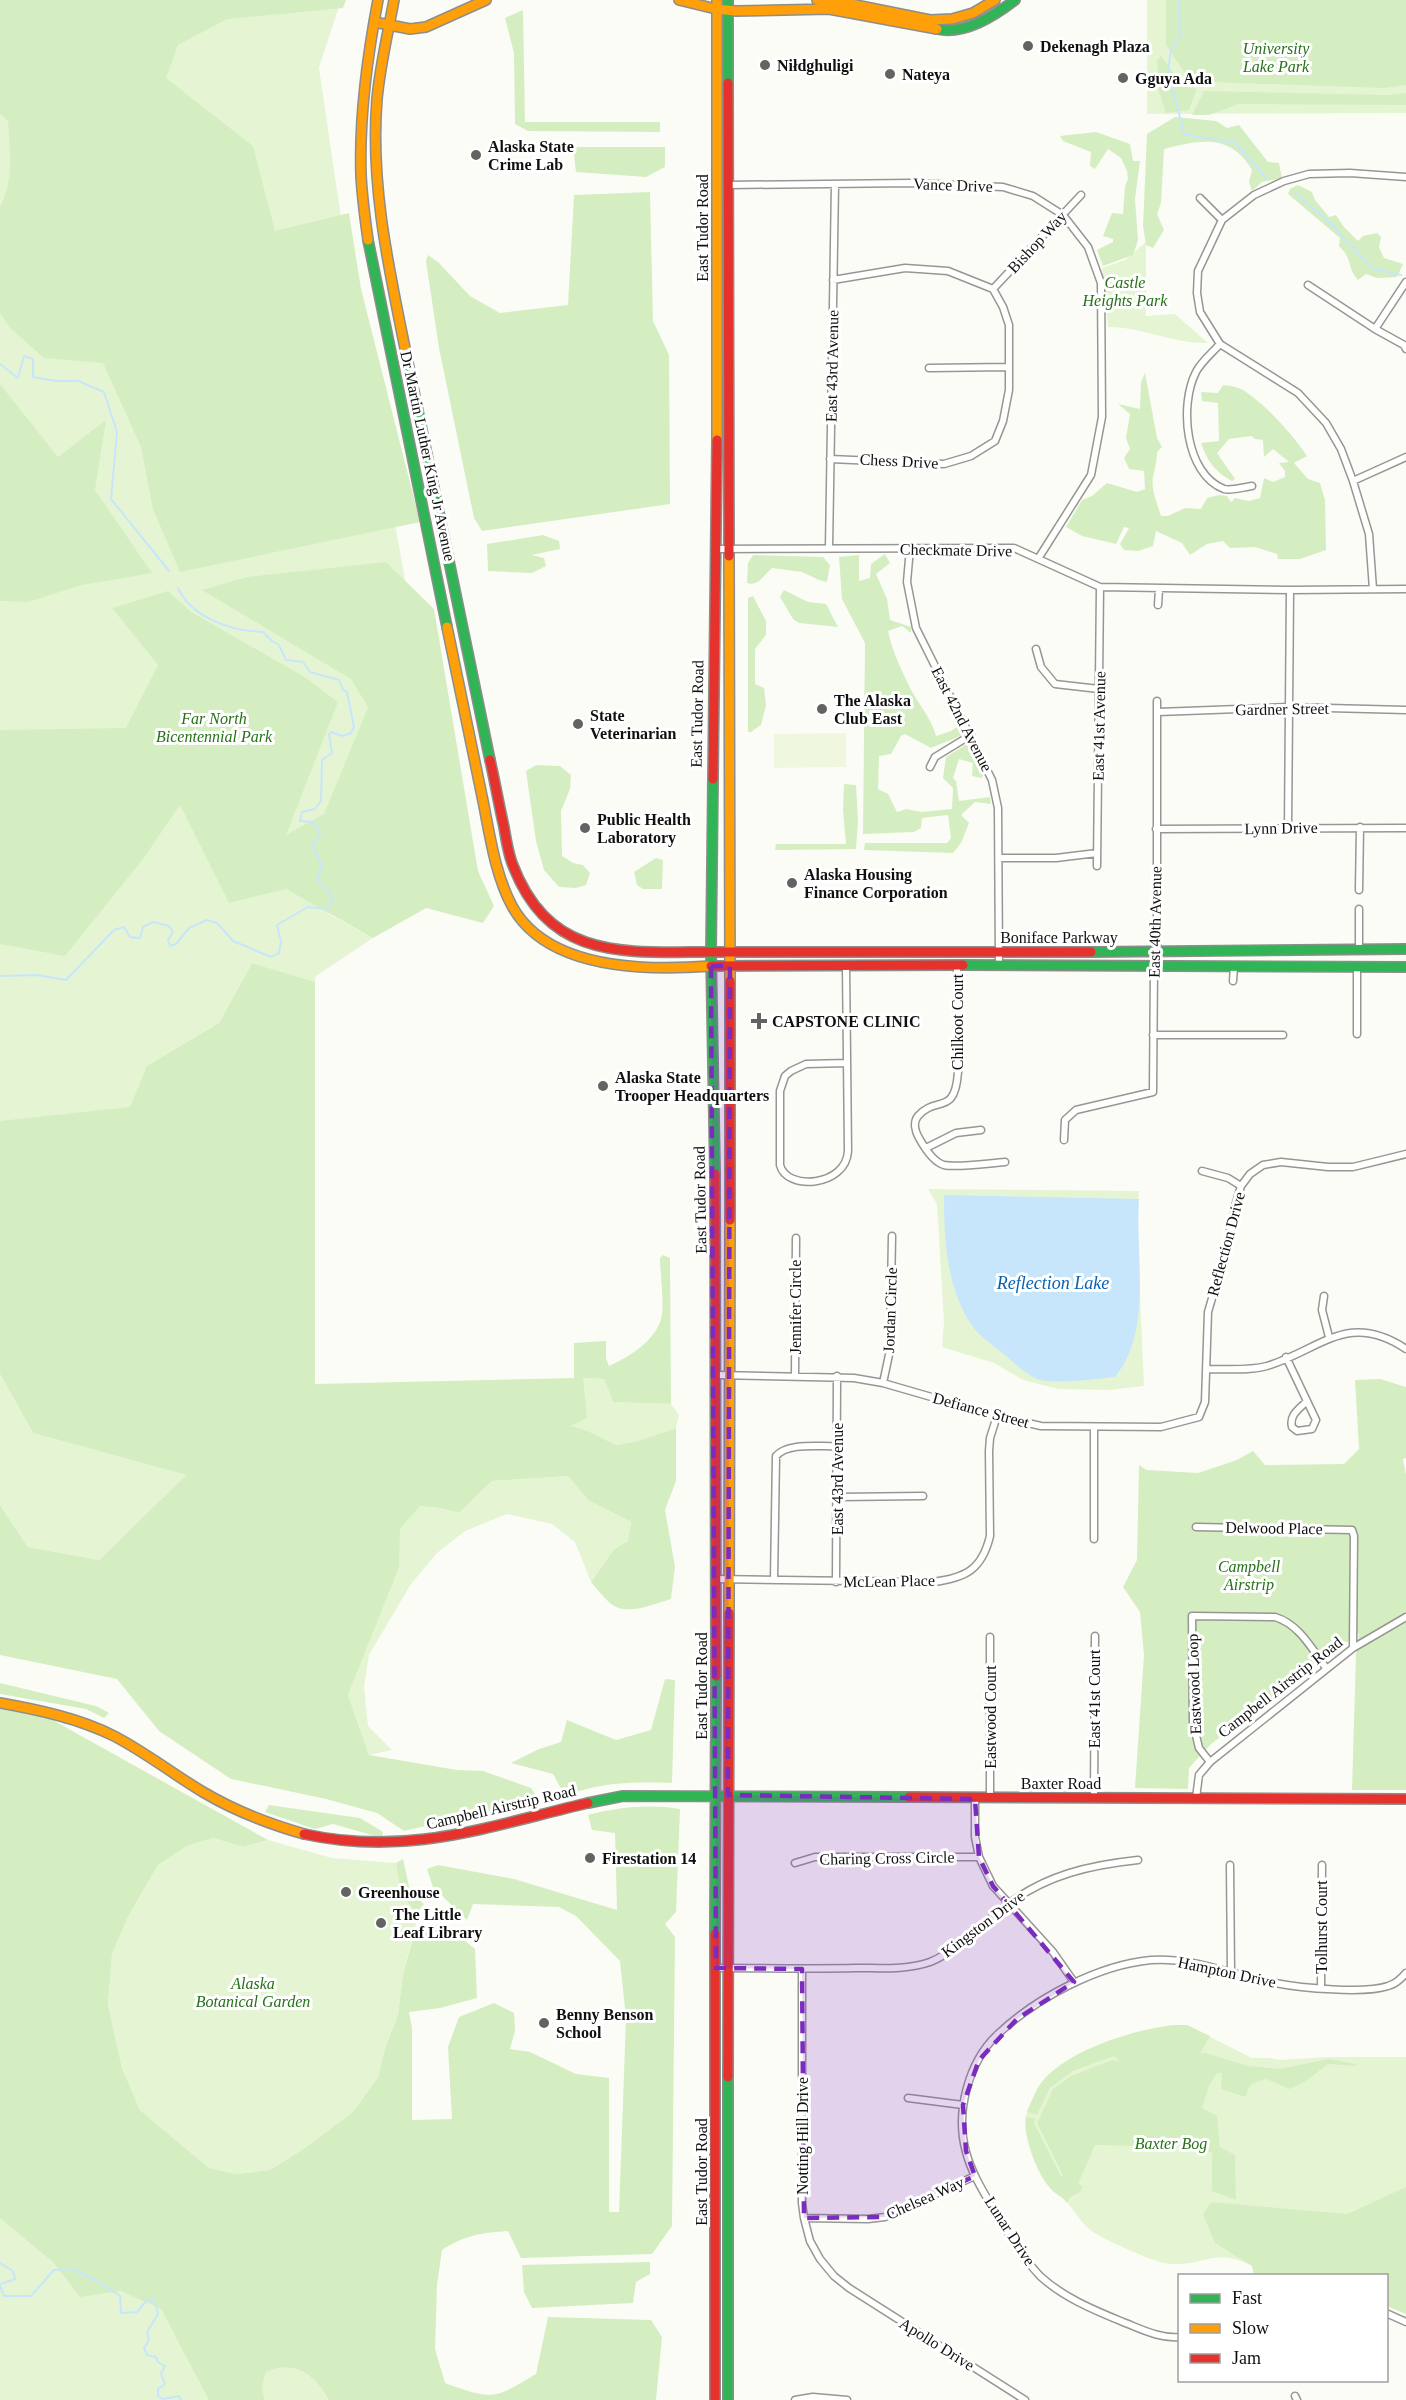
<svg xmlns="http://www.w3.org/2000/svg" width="1406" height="2400" viewBox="0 0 1406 2400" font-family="Georgia,serif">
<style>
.green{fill:#e5f5d4}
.forest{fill:#d4eec1}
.pitch{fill:#eff8df}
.water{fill:#c8e6fb}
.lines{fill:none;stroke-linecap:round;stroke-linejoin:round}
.stream{stroke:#c8e6fb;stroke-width:2}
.street-casing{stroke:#969694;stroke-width:9}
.fast-casing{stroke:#8d8d8b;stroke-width:12}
.slow-casing{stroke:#8d8d8b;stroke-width:12}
.jam-casing{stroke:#8d8d8b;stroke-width:12}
.street{stroke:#fffffe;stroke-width:6}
.fast{stroke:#30b455;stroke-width:9}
.slow{stroke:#ff9f0a;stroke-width:9}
.jam{stroke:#e5322d;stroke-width:9}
.marked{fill:#7b2cbf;fill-opacity:0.2;stroke:#7b2cbf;stroke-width:4.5;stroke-dasharray:12 8;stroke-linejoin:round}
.poi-dot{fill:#636361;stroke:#fff;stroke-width:2}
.labels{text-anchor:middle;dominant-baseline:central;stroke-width:6;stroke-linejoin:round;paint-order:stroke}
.poi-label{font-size:16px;font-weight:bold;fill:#101010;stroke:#fff;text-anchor:start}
.park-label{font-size:16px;font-style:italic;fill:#267118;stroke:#fff}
.street-label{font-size:16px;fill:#101010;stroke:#fff}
.water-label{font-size:18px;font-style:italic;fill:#0a61b2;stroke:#fff}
</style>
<rect width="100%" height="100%" fill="#fcfcf7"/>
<path class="green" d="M0,0H341L319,68L344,238L422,675L327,913L373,938L316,976L315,982L252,963L219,1023L192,1039L0,1264Z
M1147,0H1406V113L1147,114Z
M1146,242V316L1175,314L1208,343C1172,344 1144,327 1108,327L1102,268L1125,260Z
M928,1189L1139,1191L1137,1227L1144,1386L1110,1390L1058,1389L1023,1380L994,1363L942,1347L944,1321L937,1204Z
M0,1374L33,1433L186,1475L99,1560L28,1547L0,1505Z
M582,1378L604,1379L613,1402L671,1404L679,1415L676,1428L638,1441L616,1445L588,1431L570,1427L587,1417Z
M568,1476L588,1500L631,1522L628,1541L614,1549L591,1582L575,1542L552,1524L507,1514L465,1531L437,1553L411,1584L369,1655L364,1687L368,1726L392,1750L369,1755L348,1695L399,1568V1530L419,1506L440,1508L459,1513L492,1481Z
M0,1754L77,1950L111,2098L426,2400H0Z
M213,1838L243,1847L268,1840L332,1858L396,1863L401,1893L418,1916L403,1974L398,2015L385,2048L378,2077L353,2112L302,2150L270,2170L237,2174L209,2168L140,2110L122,2068L108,2005L112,1954L129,1915L158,1865L187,1846Z
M1175,2025H1187L1252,2058H1270L1279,2060L1330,2057H1406V2314L1387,2306L1386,2276L1254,2275L1252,2266C1214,2245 1198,2270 1164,2263C1150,2260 1099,2238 1089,2229C1080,2221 1074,2210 1066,2201C1061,2196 1055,2194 1051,2189C1038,2175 1027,2146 1025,2127C1024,2113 1032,2101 1038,2089C1056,2052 1137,2029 1175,2025Z"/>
<path class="forest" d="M0,0H346L343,8L227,19L178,45L166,78L253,146L275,231L349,213L361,289L420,522L180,572L153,509L141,447L103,363L44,358L10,328L0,313V207C14,181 10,150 8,121L0,114Z
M1166,0H1406V85L1384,88L1210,82L1187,76L1166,45Z
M523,10L525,122H660V132L528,131L515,124L514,53L505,18Z
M1161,56L1175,75L1187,87L1197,89L1189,110L1166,113L1159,92L1157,60Z
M1204,91L1387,95L1406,93V105L1239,104L1209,115H1192Z
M1175,117L1216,121L1227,128L1239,125L1268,162L1279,163L1282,178L1262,182L1252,191L1249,182L1252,170C1230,133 1200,140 1164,149L1161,203L1157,214L1164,230L1153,248L1146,245L1143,226L1147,134Z
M1096,132L1130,144L1133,161H1140L1135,199L1138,240L1133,255L1103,266L1097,250L1113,242V239L1103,236L1112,213L1123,214L1125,186L1128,179L1127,171L1121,158L1108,149L1095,169L1090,166L1091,152L1063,141L1060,136Z
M573,147H665V167L646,177L576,172Z
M1298,185L1312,192L1315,200L1329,217L1336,215L1344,227L1358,241L1363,236L1377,233L1381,237L1379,247L1384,258L1403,264L1397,277L1377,278L1366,274L1358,280C1347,268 1353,259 1339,246L1340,238L1288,194L1290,189Z
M650,192L653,321L669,355L670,504L482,531L474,518L439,348L426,261L428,255L438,262L470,296L500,313L568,305L574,195Z
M1145,373L1157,438L1162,447L1157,452C1157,461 1155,468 1153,477C1151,490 1157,503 1161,516H1168L1185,508L1201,509L1207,498L1219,495L1227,496L1231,502L1235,498L1249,501L1260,498L1264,478L1273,482L1285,477V471L1279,463L1289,462L1273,449L1264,457L1263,440L1255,439L1251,436L1229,439L1217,453L1235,479L1232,481C1214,471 1208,462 1201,443L1219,441L1218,403L1202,401L1201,392L1218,393L1223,385C1231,386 1240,387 1246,392C1268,407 1292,434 1307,456L1294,463L1308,479L1320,483L1325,500L1326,550L1300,559H1278L1277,554L1255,547L1230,548L1223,541L1207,544L1190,555L1182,543L1156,531L1153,546L1138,551L1124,550L1120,544L1129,528L1124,527L1116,544L1082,536L1066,527L1082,500L1092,496L1107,483L1137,492L1145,489L1144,471L1129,469L1124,458L1130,449L1126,438L1130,414L1118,404L1140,409L1141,382Z
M0,384L58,457L106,420L95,490L152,573L82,585L28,602L0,601Z
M543,535L559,541L560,549L532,555L544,558L546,566L532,573L488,571L487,544Z
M885,554L890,563L876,574L887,599L890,620L911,627V633L902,626L888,631C892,651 902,671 911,690C920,706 931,718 936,736L951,731L960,725L965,734L931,748L905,734L901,736L891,754L879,756L878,789L888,794L897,812L906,809L922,812L952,809L953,788L943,778L946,757L967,744L976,749L985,769L982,778L972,776L973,763L959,759L953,778L956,781L959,801L990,797L991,804L975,802L961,815L969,823L961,843L953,853L864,850L865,843H947L951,838L948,815L922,818L921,828L914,832L863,834L865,643L842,599L839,557L859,555V581L870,578L871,564Z
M753,555L823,557L830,565L827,582L819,580L802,572L772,568C764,575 758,587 747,583L748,563Z
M386,562L434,609L478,871L494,906L483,923L426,908L373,938L286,889L229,903L180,805L143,859L65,956L0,944V730L126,728L158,665L112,608L168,591L191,612L303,676L338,702L286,835L324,814L368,707L351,679L202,590L247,577Z
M784,590L808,602L826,604L838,627L799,623L793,619L780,597Z
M753,596L766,621V635L755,649V684L764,688L766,705L761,725L751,732H748V598Z
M536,765L560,766L571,775L570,789L561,811L562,856L573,863L583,865L590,873L586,885L576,888L559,887L544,870L536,841L526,771Z
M844,784L856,785L858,822L856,849L775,850L776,844H846L843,810Z
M656,858L663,860L662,889H643L637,885L634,872Z
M252,963L315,982V1384L574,1378V1343L606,1341V1358L609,1366C629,1357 655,1341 661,1319C665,1308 660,1272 660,1258L663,1255L670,1258L671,1404L613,1402L604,1379L583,1378L587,1418L571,1426L588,1431L616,1445L638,1441L676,1428V1481L665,1510L675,1567L671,1599C653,1604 626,1617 610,1603C603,1597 597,1589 591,1582L614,1549L628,1541L631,1522L588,1500L568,1476L492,1481L459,1513L440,1508L420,1506L400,1529L399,1568L348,1695L369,1755L457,1770L483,1771L531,1788L539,1800L404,1831L377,1813L326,1799L231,1779L159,1731L117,1679L0,1655V1505L28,1547L99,1560L186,1475L33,1433L0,1374V1121L130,1107L147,1066L219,1023Z
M1380,1379L1406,1387V1458L1403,1459L1406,1475V1790H1352L1356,1654L1359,1633L1211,1744L1189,1768L1188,1789L1135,1788L1144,1655L1140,1612L1123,1587L1137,1560L1139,1465L1147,1470L1198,1473L1237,1460L1253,1451L1265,1465L1344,1464L1359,1449L1355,1380Z
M665,1679L675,1680L672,1783C635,1782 600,1782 565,1796L553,1774L511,1763L539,1749L561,1742L567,1720L616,1740L651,1730Z
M0,1683L96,1706L109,1713L104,1718L86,1709L0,1694Z
M0,1709L49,1718L268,1840L243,1847L213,1838L187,1846L158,1865L129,1915L112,1954L108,2005L122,2068L140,2110L209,2168L237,2174L270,2170L302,2150L353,2112L378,2077L385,2048L398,2015L403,1974L416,1927L445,1924L475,1949L477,1998L440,2008L409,2012L412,2028V2120L452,2119L448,2047L459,2017L494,2003L514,2013L515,2031L510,2049L530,2052L576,2074L609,2078V2212H619L626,2018L620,1961L576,1916L559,1907L473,1904L467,1920L433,1887L427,1869L438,1865L514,1879L617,1910L615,1833L592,1830L588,1815C619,1807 648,1804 680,1809L676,1912L665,1924L675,1937L672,2226L652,2254L521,2258L508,2231C479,2233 466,2235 442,2250L437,2285L435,2349L445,2383C492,2400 493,2400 536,2374L548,2317L651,2320L662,2337L656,2400H329C315,2375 295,2359 266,2372L262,2386L264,2400H209L161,2309L121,2291L80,2297L54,2263L0,2218Z
M269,1805L360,1818L383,1832L382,1838L333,1824L315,1829L265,1812Z
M403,1859L410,1891L424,1904L416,1914L401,1893L396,1863Z
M1175,2025H1187L1210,2036L1200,2054L1206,2053L1248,2066L1280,2069L1329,2059L1356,2064L1357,2066L1328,2064L1306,2081L1290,2089L1266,2079L1251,2084L1245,2097L1221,2089L1222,2073H1217L1209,2086L1202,2108L1217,2116L1220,2147L1235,2155L1236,2200L1212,2191V2153L1198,2147L1095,2145L1078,2184L1083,2186L1080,2192L1070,2197L1067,2203C1063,2197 1057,2195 1052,2190C1037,2175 1024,2138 1026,2117L1035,2118L1034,2123L1062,2178L1063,2175L1037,2123L1053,2089L1071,2076L1112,2060L1120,2062L1114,2056L1073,2071L1050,2088L1037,2115L1027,2112C1031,2103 1035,2091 1041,2083C1067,2050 1135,2029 1175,2025Z
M1406,2187V2314L1387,2306L1386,2276L1254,2275L1252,2266L1215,2243L1203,2214L1211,2202L1347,2214Z
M650,2262V2274L636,2282L633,2303L532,2308L524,2292L522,2265Z"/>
<path class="pitch" d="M846,733V767L774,768V734Z"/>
<path class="water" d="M944,1195L1139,1199C1135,1255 1153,1332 1115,1377C1095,1379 1056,1385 1037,1379C1025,1374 1014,1363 1004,1354C994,1346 981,1338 973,1327C946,1289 944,1239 944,1195Z"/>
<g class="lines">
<path class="stream" d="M1179,0L1180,36L1171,50L1168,70L1184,134L1235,143L1266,178
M1295,193L1328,221L1372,268L1401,275
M0,364L18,378L24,356L33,359V377L56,381H78L104,392L117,432L111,499L169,571
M0,976L37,975L66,980L114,930L124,927L130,937L140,938L143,927L153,922L169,926L173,932L168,940L170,946L176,944L189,928L207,920L217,923L233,941L271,957L279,953L281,941L277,925L308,907L326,909L333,900L329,891L318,881L321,864L313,846L320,832L314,822L300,821L302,812L315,809L321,801L322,760L332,753L329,734L331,732L342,736L351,733L354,727L347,692L343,690L339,680L310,672L303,662L286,660L279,645L272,641L263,632C231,631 192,618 178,588
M0,2263L13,2271L15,2279L0,2284
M0,2286L4,2296H31L54,2270L73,2269L97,2281L120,2296L121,2313L137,2312L147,2300L154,2299L158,2314L147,2332L149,2340L144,2348L147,2355L156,2357L158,2362L165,2366L161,2374L165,2384L158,2389V2396L163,2399L179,2396L181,2400"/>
<defs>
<path id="street" d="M728,185L911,183L1003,187L1033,196L1063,215L1088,247L1101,283L1102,417L1091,475L1038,559
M1200,198L1222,220
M1308,285L1375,329L1404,345L1406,349
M993,289L1081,195
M1375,329L1406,282
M1220,344C1213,352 1201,362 1196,372C1179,405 1185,474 1224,489C1231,491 1244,487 1252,486
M929,368L1009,367
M830,459L944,464L971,456L995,441L1003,421L1009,390V325L1003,307L993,289L948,271L905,268L833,280
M1353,481L1406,457
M829,548L835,184
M910,548L907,582L916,628L992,780L998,808L999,965
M715,549L1014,548L1100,587L1290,590L1406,589
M1373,589L1369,534L1353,481L1341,449L1326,423L1298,393L1220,344L1200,312L1197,293L1198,271L1222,220L1254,195L1284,181L1309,174L1350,173L1406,177
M1158,605L1159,589
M1036,649L1041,667L1055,684L1099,689
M1158,712L1289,707L1406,710
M930,767L935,757L971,735
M1156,829L1406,828
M1288,829L1290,590
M999,858H1056L1097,853
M1097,866L1100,587
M1359,890L1360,827
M1359,949V909
M846,965L848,1151C846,1187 786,1191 780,1165V1091L785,1076L791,1071L806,1064L847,1063
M957,965L958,1072C955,1117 936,1095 918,1116C913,1122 915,1131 919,1138C924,1147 933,1162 944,1165C957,1168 990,1163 1005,1162
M1357,967V1034
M1233,981L1234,966
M1153,1035H1283
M1064,1140L1065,1120L1076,1110L1153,1092L1154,966L1157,952V701
M926,1148L956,1133L981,1130
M1202,1171L1228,1178L1241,1186
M1324,1296L1322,1310L1329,1337
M1286,1357L1316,1420L1312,1429L1297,1431L1292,1427C1289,1415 1299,1409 1307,1401
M1207,1369C1226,1369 1248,1371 1267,1366C1320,1350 1348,1310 1406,1349
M716,1375L854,1378L883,1383L997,1416L1041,1426L1161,1427L1199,1417L1205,1402L1208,1312L1225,1254L1236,1203L1241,1186L1250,1174L1263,1165L1281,1162L1328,1167H1353L1406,1154
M795,1375L796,1238
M883,1383L890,1350L892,1236
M838,1497L923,1496
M1196,1527L1352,1530L1354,1536L1353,1648
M1094,1539V1428
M716,1579L933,1582C965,1578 982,1570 990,1536L989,1451L990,1438L997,1416
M774,1580L776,1456C788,1442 820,1447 837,1446
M836,1582L837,1376
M1210,1762L1199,1748L1193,1723L1192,1616L1275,1617C1299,1624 1312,1649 1326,1668
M990,1798V1637
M1094,1798L1095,1636
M1196,1798L1199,1775L1210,1762L1353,1648L1406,1617
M975,1799V1837L979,1857L993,1886L1053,1952L1074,1982
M795,1863L815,1857H979
M1230,1865L1231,1973
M716,1968C763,1968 810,1969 857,1968C881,1968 907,1970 930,1962C959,1950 982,1924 1007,1905C1046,1875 1090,1865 1138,1860
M802,1969V2203L804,2218L810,2241L820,2259L834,2276L849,2288L1025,2400
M1321,1988L1322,1865
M908,2098L963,2105
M804,2218L868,2219L885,2217L975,2176
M1386,2313L1406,2322
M1180,2337C1160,2339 1141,2329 1123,2322C1094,2310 1064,2298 1040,2276C1023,2258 1011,2238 998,2217C986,2196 972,2175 966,2152C955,2113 968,2062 998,2034C1036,1998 1098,1965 1151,1960C1194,1957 1233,1976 1275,1983C1301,1988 1365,1994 1388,1986C1396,1984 1401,1979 1406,1973
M1295,2396L1297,2400
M795,2400L813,2397L847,2400"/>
<path id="fast" d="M728,0V83
M937,29C965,35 994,16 1015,0
M368,240L447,627
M406,353L490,760
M713,779L711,952L715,1174
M1091,952L1406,949
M963,965L1406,967
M588,1803L623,1796L909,1797
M715,1934L716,1676
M728,2400V2077"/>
<path id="slow" d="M394,0C388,33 380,66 377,99C370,185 389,269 406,353
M679,0L716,9L736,11L829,9L937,29
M817,0L841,2L930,20L952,19L973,13L995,0
M374,22L410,29L426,27L486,0
M368,240C365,218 362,197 361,175C359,116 367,58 378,0
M717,440V0
M729,556L730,981
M447,627C459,685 471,743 483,801C490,836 495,874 512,906C547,970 647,971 711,966
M729,1613L730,1220
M0,1703C39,1710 78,1718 114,1736C145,1752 173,1774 203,1792C235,1811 269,1824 304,1834"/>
<path id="jam" d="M728,83L729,556
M490,760C495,782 499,805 504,827C506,839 508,852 512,863C549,961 623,952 711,952
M713,779L717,440
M711,952H1091
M711,966L963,965
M715,1174L716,1676
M730,1220V981
M909,1797L1406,1799
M304,1834C408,1857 489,1826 588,1803
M728,2077L729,1613
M715,2400V1934"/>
</defs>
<use href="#street" class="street-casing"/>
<use href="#fast" class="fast-casing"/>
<use href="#slow" class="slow-casing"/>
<use href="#jam" class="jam-casing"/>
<use href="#street" class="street"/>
<use href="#fast" class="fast"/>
<use href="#slow" class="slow"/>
<use href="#jam" class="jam"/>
</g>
<path class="marked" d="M711,966H730L728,1795L975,1799L979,1857L993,1886L1074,1982L1017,2019L979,2060L963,2105L966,2151L975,2176L885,2217L804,2218L802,1969L716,1968Z"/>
<g class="poi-dot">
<circle cx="1028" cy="46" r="6"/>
<circle cx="765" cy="65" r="6"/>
<circle cx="890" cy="74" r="6"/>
<circle cx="1123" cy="78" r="6"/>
<circle cx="476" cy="155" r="6"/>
<circle cx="822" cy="709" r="6"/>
<circle cx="578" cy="724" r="6"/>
<circle cx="585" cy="828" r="6"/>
<circle cx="792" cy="883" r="6"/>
<path d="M756 1012h6v6h6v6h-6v6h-6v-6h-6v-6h6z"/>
<circle cx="603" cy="1086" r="6"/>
<circle cx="590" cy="1858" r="6"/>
<circle cx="346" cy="1892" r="6"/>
<circle cx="381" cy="1923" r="6"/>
<circle cx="544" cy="2023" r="6"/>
</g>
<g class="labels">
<g class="poi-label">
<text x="1040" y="46">Dekenagh Plaza</text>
<text x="777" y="65">Niłdghuligi</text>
<text x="902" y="74">Nateya</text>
<text x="1135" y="78">Gguya Ada</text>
<text x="488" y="146">Alaska State<tspan x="488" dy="18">Crime Lab</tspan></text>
<text x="834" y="700">The Alaska<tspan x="834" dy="18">Club East</tspan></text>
<text x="590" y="715">State<tspan x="590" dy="18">Veterinarian</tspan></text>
<text x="597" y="819">Public Health<tspan x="597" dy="18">Laboratory</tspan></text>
<text x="804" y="874">Alaska Housing<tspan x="804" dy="18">Finance Corporation</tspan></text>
<text x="772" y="1021">CAPSTONE CLINIC</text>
<text x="615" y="1077">Alaska State<tspan x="615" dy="18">Trooper Headquarters</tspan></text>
<text x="602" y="1858">Firestation 14</text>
<text x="358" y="1892">Greenhouse</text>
<text x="393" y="1914">The Little<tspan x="393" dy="18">Leaf Library</tspan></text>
<text x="556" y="2014">Benny Benson<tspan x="556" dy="18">School</tspan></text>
</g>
<g class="park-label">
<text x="1276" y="48">University<tspan x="1276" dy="18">Lake Park</tspan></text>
<text x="1125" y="282">Castle<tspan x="1125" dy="18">Heights Park</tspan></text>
<text x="214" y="718">Far North<tspan x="214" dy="18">Bicentennial Park</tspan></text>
<text x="1249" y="1566">Campbell<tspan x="1249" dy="18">Airstrip</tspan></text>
<text x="253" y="1983">Alaska<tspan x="253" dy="18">Botanical Garden</tspan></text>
<text x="1171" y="2143">Baxter Bog</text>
</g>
<g class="street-label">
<text transform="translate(953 185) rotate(2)">Vance Drive</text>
<text transform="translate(702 228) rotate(-90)">East Tudor Road</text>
<text transform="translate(1037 242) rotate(-47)">Bishop Way</text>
<text transform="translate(832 366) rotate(-89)">East 43rd Avenue</text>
<text transform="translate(428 456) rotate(78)">Dr Martin Luther King Jr Avenue</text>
<text transform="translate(899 461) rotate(3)">Chess Drive</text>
<text transform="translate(956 550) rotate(1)">Checkmate Drive</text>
<text transform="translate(1282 709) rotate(-1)">Gardner Street</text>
<text transform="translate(697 714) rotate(-89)">East Tudor Road</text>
<text transform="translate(962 719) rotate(63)">East 42nd Avenue</text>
<text transform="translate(1099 726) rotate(-89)">East 41st Avenue</text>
<text transform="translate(1281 828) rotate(-1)">Lynn Drive</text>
<text transform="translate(1155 922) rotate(-89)">East 40th Avenue</text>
<text x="1059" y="937">Boniface Parkway</text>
<text transform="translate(957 1022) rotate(-90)">Chilkoot Court</text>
<text transform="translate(700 1200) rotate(-91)">East Tudor Road</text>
<text transform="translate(1226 1244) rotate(-75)">Reflection Drive</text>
<text transform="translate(795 1307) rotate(-90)">Jennifer Circle</text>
<text transform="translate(890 1310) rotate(-88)">Jordan Circle</text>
<text transform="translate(981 1410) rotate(15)">Defiance Street</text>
<text transform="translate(837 1479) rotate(-90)">East 43rd Avenue</text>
<text transform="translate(1274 1528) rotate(1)">Delwood Place</text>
<text transform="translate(889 1581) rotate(-1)">McLean Place</text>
<text transform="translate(1194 1684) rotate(-92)">Eastwood Loop</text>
<text transform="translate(701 1686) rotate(-90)">East Tudor Road</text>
<text transform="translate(1280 1687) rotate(-38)">Campbell Airstrip Road</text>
<text transform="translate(1094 1699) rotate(-90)">East 41st Court</text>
<text transform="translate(990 1717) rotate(-90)">Eastwood Court</text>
<text x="1061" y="1783">Baxter Road</text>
<text transform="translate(501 1807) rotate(-13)">Campbell Airstrip Road</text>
<text transform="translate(887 1858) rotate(-1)">Charing Cross Circle</text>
<text transform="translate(983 1924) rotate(-37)">Kingston Drive</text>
<text transform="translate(1321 1927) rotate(-90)">Tolhurst Court</text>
<text transform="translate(1227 1972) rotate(12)">Hampton Drive</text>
<text transform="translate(802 2136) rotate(-90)">Notting Hill Drive</text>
<text transform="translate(701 2172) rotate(-90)">East Tudor Road</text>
<text transform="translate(925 2198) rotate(-24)">Chelsea Way</text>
<text transform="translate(1010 2231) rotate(57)">Lunar Drive</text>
<text transform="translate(937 2344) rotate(32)">Apollo Drive</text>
</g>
<g class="water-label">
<text x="1053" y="1283">Reflection Lake</text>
</g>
</g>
<rect x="1178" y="2274" width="210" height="108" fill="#ffffff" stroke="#9f9f9f" stroke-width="1.5"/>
<rect x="1190" y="2294" width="30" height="9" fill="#30b455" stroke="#9f9f9f" stroke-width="1.5"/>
<text x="1232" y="2304" font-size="18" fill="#101010">Fast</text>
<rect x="1190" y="2324" width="30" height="9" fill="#ff9f0a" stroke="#9f9f9f" stroke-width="1.5"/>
<text x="1232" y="2334" font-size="18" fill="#101010">Slow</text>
<rect x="1190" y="2354" width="30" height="9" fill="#e5322d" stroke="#9f9f9f" stroke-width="1.5"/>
<text x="1232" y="2364" font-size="18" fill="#101010">Jam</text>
</svg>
